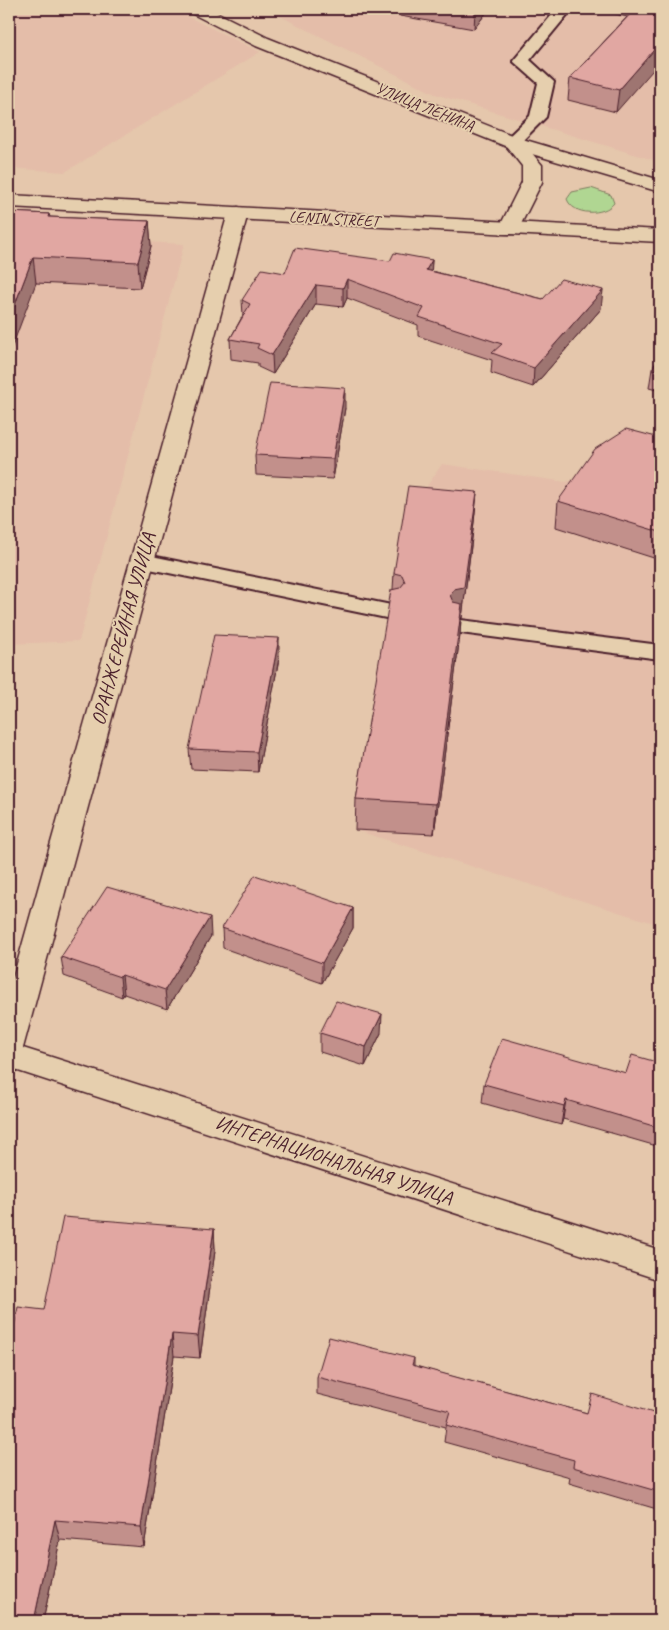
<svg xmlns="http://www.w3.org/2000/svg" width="669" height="1630" viewBox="0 0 669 1630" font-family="Caveat,sans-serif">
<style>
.built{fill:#e4bda9}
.green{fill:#b0d692;stroke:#7d7a5e}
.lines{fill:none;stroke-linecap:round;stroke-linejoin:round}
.service-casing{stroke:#4a1f2b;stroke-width:4}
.minor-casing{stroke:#4a1f2b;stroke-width:3}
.tertiary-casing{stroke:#4a1f2b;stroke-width:3}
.secondary-casing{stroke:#4a1f2b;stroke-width:3}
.service{fill:#e6cfae;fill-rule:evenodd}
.minor{fill:#e6cfae;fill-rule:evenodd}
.tertiary{fill:#e6cfae;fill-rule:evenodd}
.secondary{fill:#e6cfae;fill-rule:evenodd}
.wall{fill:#c2908b;stroke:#4a1f2b}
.shaded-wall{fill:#9e7571;stroke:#4a1f2b}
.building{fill:#e1a7a2;stroke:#4a1f2b}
.labels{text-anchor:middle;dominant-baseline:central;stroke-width:4;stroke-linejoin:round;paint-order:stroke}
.far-street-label{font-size:16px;fill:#4a1f2b;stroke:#e6cfae}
.street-label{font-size:20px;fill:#4a1f2b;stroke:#e6cfae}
</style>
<rect width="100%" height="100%" fill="#e5c7ac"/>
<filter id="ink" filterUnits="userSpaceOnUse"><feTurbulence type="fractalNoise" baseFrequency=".02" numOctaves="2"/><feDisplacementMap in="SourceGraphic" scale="10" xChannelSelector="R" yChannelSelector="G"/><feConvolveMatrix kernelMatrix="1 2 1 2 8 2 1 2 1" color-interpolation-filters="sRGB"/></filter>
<g filter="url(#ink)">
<path class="built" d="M9,9H172L260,52L65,172L9,168Z
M266,9H660V162L435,94Z
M9,235L184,244L79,641L9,644Z
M636,459L660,465V925L355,830L407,516L442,464L566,482Z"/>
<path class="green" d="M591,188L611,195L614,203C604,216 573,216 567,199L572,192Z"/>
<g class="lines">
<defs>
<path id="service" d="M557,9H572L530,60L554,82L546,117L518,145H506L504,142L506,139L530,116L538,83L513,61Z
M142,554L391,605L399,607L402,612L399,617L391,619L135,566L132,561L135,556Z
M461,620L660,645V659L453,632L450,627L453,622Z"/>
<path id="minor" d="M189,9H210L268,38L519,138L660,180V192L505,146L256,46L191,13Z
M238,207L245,209L248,213L23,1048L660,1250V1280L9,1068V992L228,213L231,209Z"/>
<path id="tertiary" d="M512,136L519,138L542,165V182L518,230L515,234H501L498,230L522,182V166L503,142L505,138Z"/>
<path id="secondary" d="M9,195L660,230V242L9,207Z"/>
</defs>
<use href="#service" class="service-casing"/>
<use href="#minor" class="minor-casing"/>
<use href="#tertiary" class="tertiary-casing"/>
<use href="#secondary" class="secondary-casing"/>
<use href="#service" class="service"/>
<use href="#minor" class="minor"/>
<use href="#tertiary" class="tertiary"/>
<use href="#secondary" class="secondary"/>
</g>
<path class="wall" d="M400,9H489L474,29L400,16Z
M612,9H660L616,112L568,100L570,78L627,17L612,13Z
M9,212L49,214L50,217L149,221L151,246L140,288L36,283Z
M432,260L431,271L543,299L601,309L533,387L491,373L492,360L418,336V325L347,298L343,307L316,304L273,374L258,367V363L231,359L230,339L243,315L242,300L285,273L390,261Z
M660,356V391L649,388L652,369Z
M345,408L333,479L256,475L255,455Z
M660,438V560L556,527L558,501Z
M477,492L474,522L462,618H461L460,635L434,834L355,830L356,799L393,589L394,573Z
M279,658L258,772L191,769L189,749Z
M353,908V928L322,983L223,948L222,928Z
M211,936L167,1009L124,994L122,997L64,976L61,957Z
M320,1033H381L365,1066L320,1052Z
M660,1063V1147L563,1119L561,1125L482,1103L484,1084L626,1073Z
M214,1229L215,1251L200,1358L174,1356L144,1547L60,1540L43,1621H9L44,1310Z
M414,1358V1366L587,1413L660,1415V1510L569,1483L570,1477L444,1442L446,1427L317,1394V1377Z"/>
<path class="shaded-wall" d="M477,9H489L474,29L475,11Z
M660,43V62L616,112L619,90Z
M149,221L151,246L140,288L138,262Z
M33,257L36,283L9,355V320Z
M432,260L431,279L426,270Z
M347,279V298L343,307V288Z
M316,285V304L273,374L272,355Z
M603,290L601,309L533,387L534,368Z
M345,388V408L333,479V459Z
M477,492L474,522L462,618H461L460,635L434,834L450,595Z
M279,638V658L258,772L257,752Z
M353,908V928L322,983V963Z
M210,917L211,936L167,1009L165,990Z
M122,975L124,994L122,997L120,977Z
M382,1014L381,1033L365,1066L366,1047Z
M566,1100L563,1119L561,1125L564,1106Z
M214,1229L215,1251L200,1358L198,1336Z
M172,1334L174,1356L144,1547L141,1527Z
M55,1520L60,1540L43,1621H34Z"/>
<path class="building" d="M460,9H477L475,11Z
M635,9H660V43L619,90L570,78Z
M9,212L49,214L48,217L149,221L138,262L33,257L9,320Z
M295,248L390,261L394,253L432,260L426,270L543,299L561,279L603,290L534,368L492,353L502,344L419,317L424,308L347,279L343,288L316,285L272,355L257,348L259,344L230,339L250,304L242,300L262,269L285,273Z
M660,356V371L652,369Z
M270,383L345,388L333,459L255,455Z
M626,429L660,438V532L558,501L595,449Z
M408,486L477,492L464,587L454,589L450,595L453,602L462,604L436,804L356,799L391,590L400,588L405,582L402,575L394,573Z
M214,635L279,638L257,752L189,749Z
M255,875L353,908L322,963L222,928Z
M107,887L210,917L165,990L122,975L120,977L61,957Z
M336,1001L382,1014L366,1047L320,1033Z
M502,1038L626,1073L632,1055L660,1063V1128L566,1100L564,1106L484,1084Z
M63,1217L214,1229L198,1336L172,1334L141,1527L55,1520L34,1621H9V1351L18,1307L44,1310Z
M329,1337L414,1358L412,1365L587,1413L592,1394L660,1415V1492L573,1467L574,1460L446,1425L450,1411L317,1377Z"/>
</g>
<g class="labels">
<g class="far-street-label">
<text transform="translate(425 107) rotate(22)">УЛИЦА ЛЕНИНА</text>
<text transform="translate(334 219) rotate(3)">LENIN STREET</text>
</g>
<g class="street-label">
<text transform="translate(123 629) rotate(-75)">ОРАНЖЕРЕЙНАЯ УЛИЦА</text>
<text transform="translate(334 1160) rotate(18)">ИНТЕРНАЦИОНАЛЬНАЯ УЛИЦА</text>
</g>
</g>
<rect width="669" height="1630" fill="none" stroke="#e6cfae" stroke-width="30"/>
<rect x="15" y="15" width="639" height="1600" fill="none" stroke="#4a1f2b" stroke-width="2" filter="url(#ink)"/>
</svg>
